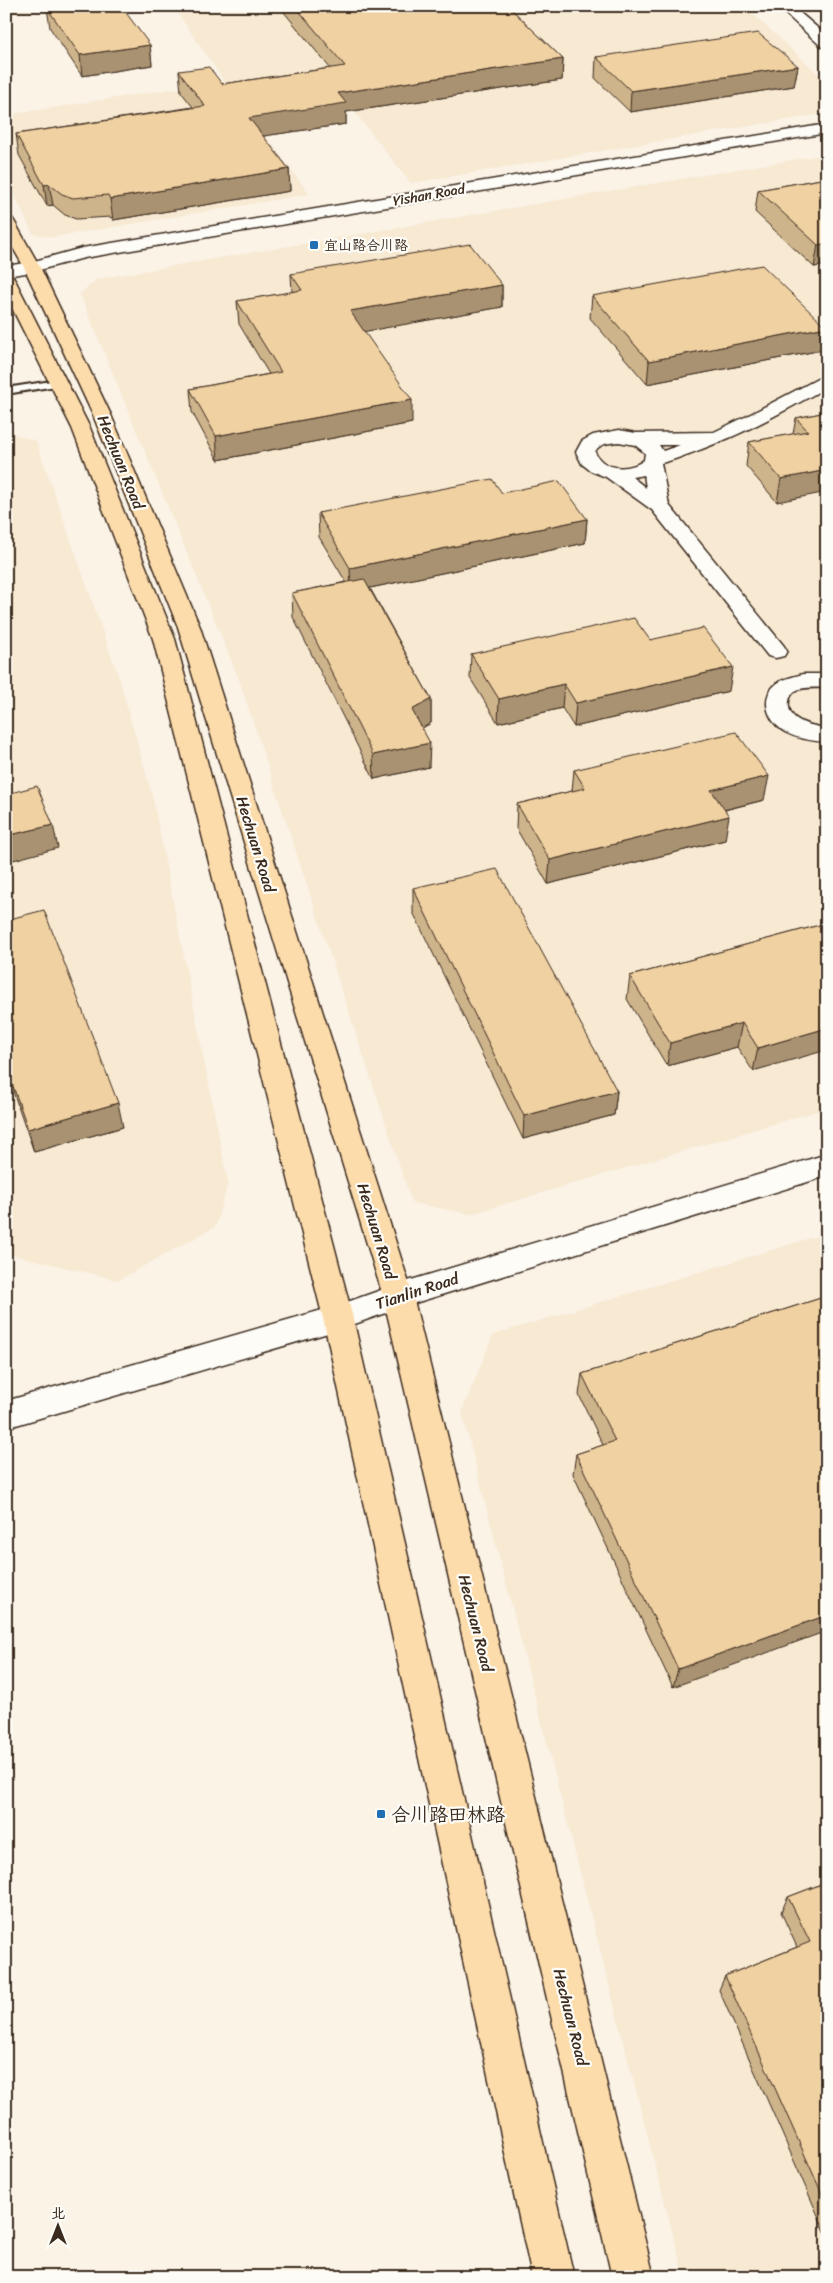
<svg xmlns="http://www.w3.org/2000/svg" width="833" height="2283" viewBox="0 0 833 2283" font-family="Sriracha,'LXGW WenKai TC',sans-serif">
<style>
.built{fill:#f7e9d2}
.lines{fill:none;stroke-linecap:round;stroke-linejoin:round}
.lane-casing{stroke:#3b2a1e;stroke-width:4}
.street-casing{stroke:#3b2a1e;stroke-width:3}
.secondary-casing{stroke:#3b2a1e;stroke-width:3}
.primary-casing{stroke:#3b2a1e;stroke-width:3}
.lane{fill:#fdfcf7;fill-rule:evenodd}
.street{fill:#fdfcf7;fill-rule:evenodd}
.secondary{fill:#fdfcf7;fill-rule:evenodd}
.primary{fill:#fddcac;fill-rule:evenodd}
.wall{fill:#ceb48b;stroke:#3b2a1e}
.shaded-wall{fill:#a89271;stroke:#3b2a1e}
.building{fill:#f0d1a2;stroke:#3b2a1e}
.poi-dot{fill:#1f6fb2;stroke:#fdfcf7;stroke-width:2}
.labels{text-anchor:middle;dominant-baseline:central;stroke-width:4.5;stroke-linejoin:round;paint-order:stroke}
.far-street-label{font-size:14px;fill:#3b2a1e;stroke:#fdfcf7}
.far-poi-label{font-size:14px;fill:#3b2a1e;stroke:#fdfcf7;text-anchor:start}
.street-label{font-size:16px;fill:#3b2a1e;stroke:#fdfcf7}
.near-poi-label{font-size:19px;fill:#3b2a1e;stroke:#fdfcf7;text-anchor:start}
</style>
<rect width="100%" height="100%" fill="#faf3e6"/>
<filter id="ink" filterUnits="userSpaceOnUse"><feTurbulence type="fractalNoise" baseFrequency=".02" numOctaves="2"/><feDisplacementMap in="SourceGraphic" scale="10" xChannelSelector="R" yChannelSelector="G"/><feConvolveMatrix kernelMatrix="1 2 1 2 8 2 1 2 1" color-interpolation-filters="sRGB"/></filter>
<g filter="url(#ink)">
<path class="built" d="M6,6H74L6,15Z
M173,6H744L827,82V113L411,183L329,80L228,85L309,194L53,237L33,234L6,177V115L224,81Z
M827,154V1108L471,1214L412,1203L239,679L80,294L97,279Z
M7,432L36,441L119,678L153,799L228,1183L215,1227L118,1280L6,1253Z
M827,1233V2277H684L462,1412L493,1335Z"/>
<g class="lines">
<defs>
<path id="lane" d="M58,380L62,381V385L6,394V388Z"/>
<path id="street" d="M827,374V387C786,410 746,433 702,449C688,454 675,460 661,463L669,505L784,646L787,651L784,656L776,658L768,656L652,510L606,477L591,471L582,464L576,452L582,441L593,435L619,430L636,433L714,432L745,417ZM619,442L635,445L645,453L644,460C630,471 603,471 595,452C599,443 610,443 619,442ZM659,445H680L663,451ZM644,475L646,488L632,477Z
M803,674H827V688C817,688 804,686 795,691C791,694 790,697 789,701C786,722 812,726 827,728V742C812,741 798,739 785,732C766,721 758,693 781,681C787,678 796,676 803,674Z"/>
<path id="secondary" d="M777,6H792L827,36V48L822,47Z
M827,124V133L84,258L32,272L6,276V266L31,262L82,248Z
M827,1154V1176L402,1307L338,1330L6,1428V1401L336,1306L398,1284Z"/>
<path id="primary" d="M6,216L12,218L14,221L40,267L111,415L200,627L413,1296L654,2277H612L383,1296L178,627L93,415L24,267L6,236Z
M6,273L12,274L14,278L90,428L175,639L353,1318L574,2277H532L323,1318L153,639L72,428L6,296Z"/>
</defs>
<use href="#lane" class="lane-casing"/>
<use href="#street" class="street-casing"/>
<use href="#secondary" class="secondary-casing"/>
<use href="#primary" class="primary-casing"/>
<use href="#lane" class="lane"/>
<use href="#street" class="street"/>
<use href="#secondary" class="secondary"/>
<use href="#primary" class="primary"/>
</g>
<path class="wall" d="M279,6H508L563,59L562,80L346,112V124L263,136L289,169L290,191L113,220L111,217L76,219L65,215L53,205L47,206L19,155L16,134L193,107L181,92L179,71L222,84L330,68Z
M47,8L150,45L152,65L82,76L50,28Z
M596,57L798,66L794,86L630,112L595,78Z
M827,178V265L814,267L755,212L758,190Z
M291,274L502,285V307L364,331L412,423L218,460L192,412L190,389L269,374L239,324L237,301L292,292Z
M592,296L826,327L822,350L647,384L590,318Z
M827,412L777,502L746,466L749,442L793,434L796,418Z
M502,493L587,519L585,543L370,588L431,699V723L422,728L429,767L374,779L293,617L292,593L346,582L319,537L318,513Z
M650,640L729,691L574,727L562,708L498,723L470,678L471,654Z
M574,770L764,800L725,810V840L548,884L516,828L517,804L572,791Z
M413,888L617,1091L614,1115L523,1139L413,912Z
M6,920L123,1127L34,1152L6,1071Z
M827,923L753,1071L737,1047L667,1066L627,999L630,976Z
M824,1297L673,1687L573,1474L576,1454L603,1445L579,1395L582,1374Z
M827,1882V2236L719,1990L725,1976L797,1947L781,1912L788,1897Z"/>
<path class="shaded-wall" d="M150,45L152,65L82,76L80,55Z
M563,59L562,80L346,112V124L250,138L249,118L338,93Z
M798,66L794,86L630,112L631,91Z
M289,169L290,191L113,220L110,199Z
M49,184L53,205L47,206L44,185Z
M827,243V265L814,267L818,245Z
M502,285V307L351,334L350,311Z
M826,327L822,350L647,384L649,361Z
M412,400V423L218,460L216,436Z
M827,470V492L777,502L781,479Z
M587,519L585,543L351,592L350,568Z
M733,667L729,691L574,727L576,703Z
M564,684L562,708L498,723L499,699Z
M431,699V723L412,734V710Z
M6,720L10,736L6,737Z
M430,743L429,767L374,779L373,755Z
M769,776L764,800L707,814L711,790Z
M729,816L725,840L548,884L550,860Z
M53,825L58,848L6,862V836Z
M742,1023L737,1047L667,1066L670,1043Z
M827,1028V1050L753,1071L758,1048Z
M617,1091L614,1115L523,1139L524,1116Z
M118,1103L123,1127L34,1152L28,1129Z
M827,1615V1631L673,1687L678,1669Z"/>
<path class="building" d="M57,6H121L150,45L80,55L47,8Z
M295,6H508L563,59L338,93L346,103L249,118L289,169L110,199L108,195L73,198L62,194L49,184L44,185L16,134L205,106L179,71L209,67L222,84L345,66Z
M758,33L798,66L631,91L596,57Z
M827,178V243L818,245L758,190Z
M470,244L502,285L350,311L412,400L216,436L190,389L281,372L237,301L302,290L291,274Z
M762,265L826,327L649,361L592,296Z
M827,412V470L781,479L749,442L808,431L796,418Z
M492,479L502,493L559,481L587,519L350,568L318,513Z
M364,579L431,699L412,710L430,743L373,755L292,593Z
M634,618L650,640L703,628L733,667L576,703L564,684L499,699L471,654Z
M736,732L769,776L711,790L729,816L550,860L517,804L585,788L574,770Z
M37,786L53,825L6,836V793L7,794Z
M497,869L617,1091L524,1116L413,888Z
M44,910L118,1103L28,1129L6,1066V920Z
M827,923V1028L758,1048L742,1023L670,1043L630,976Z
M824,1297L827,1302V1615L678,1669L576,1454L615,1441L582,1374Z
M827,1882V2205L725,1976L810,1942L788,1897Z"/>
</g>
<g class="poi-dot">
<rect x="309" y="240" width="10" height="10" rx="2.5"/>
<rect x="376" y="1809" width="10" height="10" rx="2.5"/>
</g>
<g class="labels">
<g class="far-street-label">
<text transform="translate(429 195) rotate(-10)">Yishan Road</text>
</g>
<g class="far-poi-label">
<text x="324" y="245">宜山路合川路</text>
</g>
<g class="street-label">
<text transform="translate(121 462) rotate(68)">Hechuan Road</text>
<text transform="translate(256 844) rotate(73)">Hechuan Road</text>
<text transform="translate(377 1231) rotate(73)">Hechuan Road</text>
<text transform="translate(417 1291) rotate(-18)">Tianlin Road</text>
<text transform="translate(476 1623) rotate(76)">Hechuan Road</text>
<text transform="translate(571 2017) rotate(76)">Hechuan Road</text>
</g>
<g class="near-poi-label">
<text x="391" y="1814">合川路田林路</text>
</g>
</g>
<rect width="833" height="2283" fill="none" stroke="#fdfcf7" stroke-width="25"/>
<rect x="12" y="12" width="808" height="2258" fill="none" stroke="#3b2a1e" stroke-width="2" filter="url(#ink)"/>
<g transform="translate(58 2226)" stroke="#fdfcf7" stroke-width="4" paint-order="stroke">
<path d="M0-4L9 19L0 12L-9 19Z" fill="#3b2a1e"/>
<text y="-8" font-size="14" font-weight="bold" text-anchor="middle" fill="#3b2a1e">北</text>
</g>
</svg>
